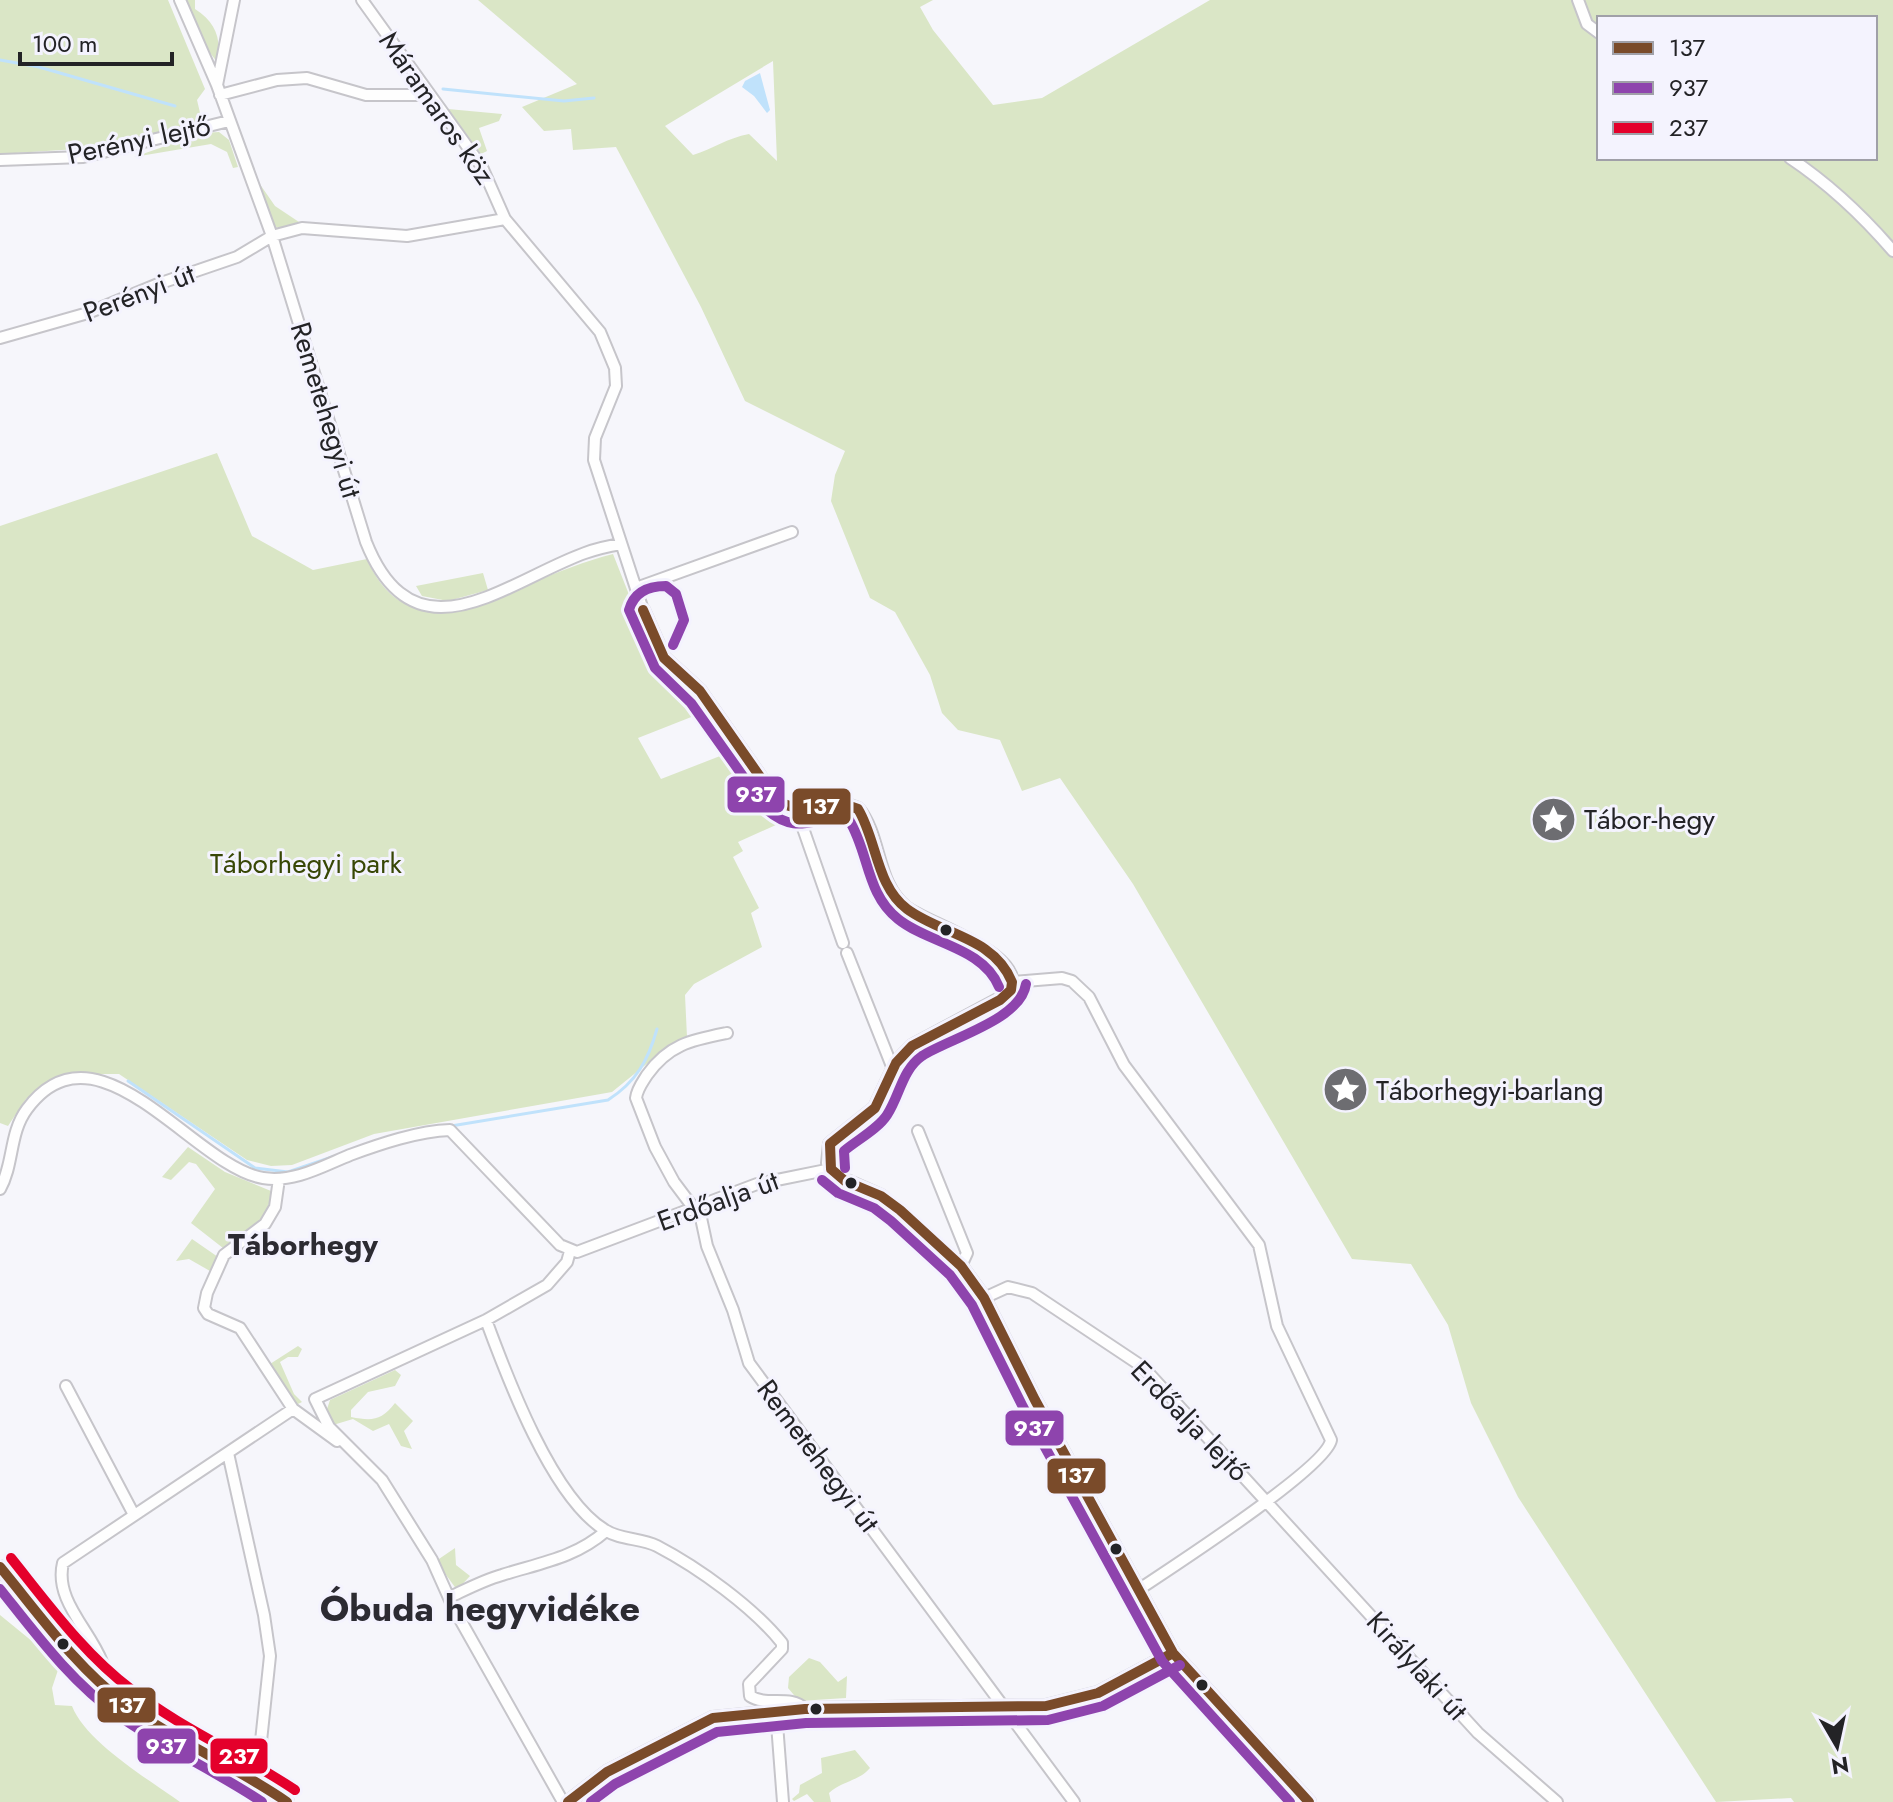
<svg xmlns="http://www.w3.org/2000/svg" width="1893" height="1802" viewBox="0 0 1893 1802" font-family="Jost,sans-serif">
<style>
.green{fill:#dae6c6;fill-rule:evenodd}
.water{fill:#c0e2fb}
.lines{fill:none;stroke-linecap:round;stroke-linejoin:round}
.stream{stroke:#c0e2fb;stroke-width:3}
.minor-casing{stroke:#c6c5ca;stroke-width:14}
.tertiary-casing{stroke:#c6c5ca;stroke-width:16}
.minor{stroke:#fefefe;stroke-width:10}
.tertiary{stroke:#fefefe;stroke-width:12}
.bus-1-casing{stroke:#f4f3fe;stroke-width:16}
.bus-2-casing{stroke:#f4f3fe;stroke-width:16}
.bus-3-casing{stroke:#f4f3fe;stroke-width:16}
.bus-1{stroke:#7a4b2a;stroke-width:10}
.bus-2{stroke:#8e44ad;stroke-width:10}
.bus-3{stroke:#e4002b;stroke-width:10}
.bus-dot{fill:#232326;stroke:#f4f3fe;stroke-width:3}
.labels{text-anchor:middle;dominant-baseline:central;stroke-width:6;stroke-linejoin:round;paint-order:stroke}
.street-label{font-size:28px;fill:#232326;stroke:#f4f3fe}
.poi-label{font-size:28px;fill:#232326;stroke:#f4f3fe;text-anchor:start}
.park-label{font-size:28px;fill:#384706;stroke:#f4f3fe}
.neighbourhood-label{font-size:30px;font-weight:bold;fill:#2c2b32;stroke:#f4f3fe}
.district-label{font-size:36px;font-weight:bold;fill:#2c2b32;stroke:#f4f3fe}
.line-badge{stroke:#f4f3fe;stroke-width:3}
.badge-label{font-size:22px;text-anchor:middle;font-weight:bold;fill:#fff}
</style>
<rect width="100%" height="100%" fill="#f6f6fb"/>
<path class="green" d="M0,0H168L205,89L197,100L201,117L196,126L108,147L0,154Z
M184,0H195V9C216,22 222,40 217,62L201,41L202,35Z
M478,0H933L920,7L933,30L993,105L1042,98L1210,0H1893V1802H1794L1791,1798L1716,1802L1518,1497L1471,1403L1448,1325L1411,1264L1352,1259L1133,884L1060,778L1022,791L1000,740L958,730L942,713L930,675L895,612L870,598L831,501L835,475L845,451L745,401L701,307L616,147L573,150L571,129L544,131L522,107L577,84ZM1599,18H1875V158H1599ZM773,61L777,161L749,134C727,138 713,149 693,155L665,126Z
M448,109L502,114L499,121L479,128L487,151L481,154Z
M219,132L229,140L238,167L233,168L227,152L211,144L134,157L203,133Z
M257,180L275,206L299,222L280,229L273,225Z
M217,453L252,536L313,570L367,559C402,640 472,608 531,583C559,572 585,561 613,554L663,681L678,692L691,693L704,712L638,738L661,779L733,751L787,820L738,842L743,851L733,857L759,908L751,913L762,947L694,984L685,995L687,1037L665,1049L612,1092L374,1134L292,1165L271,1166L247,1160L119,1074H71L55,1079L26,1099L8,1126L0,1123V526Z
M483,573L488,590L448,601L422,596L416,586Z
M188,1147L225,1172L271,1191C269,1221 250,1237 223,1248L191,1223L215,1189L196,1164L189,1162L171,1180L162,1177Z
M192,1239L218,1257L210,1271L189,1259L176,1261Z
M298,1346L302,1349L298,1357H288L280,1362L294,1394L302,1402L296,1405L270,1364Z
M395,1370L401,1375L395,1386L368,1392L351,1410V1417C372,1421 381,1421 395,1403L413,1421L404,1431L412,1449L401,1446L389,1424L373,1431L353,1419L333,1425L327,1409L330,1400Z
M455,1548L456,1565L470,1576L457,1590L436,1561Z
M0,1615L60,1664L52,1688L55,1705L72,1706C86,1742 148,1779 180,1802H0Z
M809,1658L820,1662L838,1682L847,1676L846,1698L799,1701L788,1688L789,1677Z
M855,1750L870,1768C859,1781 842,1781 829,1793L831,1802H814L807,1794L794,1801L792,1799L799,1793L800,1785L822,1773L821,1758Z"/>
<path class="water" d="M760,73L770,110L767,113L754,96L742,87L745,81Z"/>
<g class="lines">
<path class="stream" d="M0,60L39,67L175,106
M443,89L564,101L594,98
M128,1081L255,1168L288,1172L332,1157
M451,1126L608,1100C636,1082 648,1061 657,1029"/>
<defs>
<path id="minor" d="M180,0L217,85L272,236L366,542C415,665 507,581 585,553C596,549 609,546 621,544
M362,0L482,167L505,219L600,332L615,368L616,386L595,438L594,460L643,610
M1578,0L1587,24L1599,33
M217,85L234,0
M220,95L277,80L307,78L366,95H430
M1790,158C1829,184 1862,215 1893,251
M0,160L83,157L229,121
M0,338L88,313L158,284L237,257L272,236L302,228L407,236L505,219
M636,588L792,532
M797,811L843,943
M847,953L893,1069
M1012,982L1062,978L1072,981L1089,997L1124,1065L1259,1245L1277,1326L1331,1440C1327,1467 1171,1568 1141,1588
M727,1033C692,1040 669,1044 647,1075C642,1083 637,1089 636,1098L655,1147L674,1182L701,1218L707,1246L733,1310L749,1363L1074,1802
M918,1131L967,1253L961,1266
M279,1179L275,1207L265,1224L224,1255L207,1293L204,1308L208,1314L240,1328L293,1409L337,1441
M0,1189C14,1164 9,1133 27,1109C98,1014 194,1167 263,1178C294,1183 323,1166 350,1155C380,1144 418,1131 450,1130L560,1245L577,1252L757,1184L831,1169
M984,1298L1008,1287L1032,1293L1143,1367L1478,1733L1557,1802
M486,1320C507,1377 552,1498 605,1530C620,1540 641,1538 657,1546C699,1568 753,1607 782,1643V1649L749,1684L750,1696C767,1707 790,1694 805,1709
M66,1386L133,1513
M228,1453L264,1615L270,1656L259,1760L250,1775
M450,1597C467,1589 484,1580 502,1575C540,1563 575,1558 606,1531
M96,1678L102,1672V1662C90,1630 54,1600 63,1563L293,1409
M776,1711L783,1802
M563,1802L453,1607L432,1560L382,1480L329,1427L315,1399L486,1320L547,1285L567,1262L570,1251"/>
<path id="tertiary" d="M643,610L664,658L700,691L777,801L797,811L842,803L858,809C881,837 875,884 906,908C928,925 1035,957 1007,995L912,1046L896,1063L875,1108L830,1144L828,1163L836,1176L881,1196L961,1266L984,1298L1035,1400L1173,1653L1309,1802
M0,1567C38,1613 76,1667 125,1703C176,1740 235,1764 287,1802
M568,1802L607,1772L713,1718L805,1709L1046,1706L1098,1693L1173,1653"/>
</defs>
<use href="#minor" class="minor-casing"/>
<use href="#tertiary" class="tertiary-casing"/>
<use href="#minor" class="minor"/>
<use href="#tertiary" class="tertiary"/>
<defs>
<path id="bus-1" d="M643,610L664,658L700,691L777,801C813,819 824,796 858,809C877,840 876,886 907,909C942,935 994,937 1012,982
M831,1169L845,1181L881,1196L900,1210L961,1266L984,1298L1035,1400L1173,1653L1309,1802
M831,1169L830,1144L875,1108L896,1063L912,1046L1000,1000L1011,990L1012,982
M0,1567C39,1614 75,1666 124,1703C175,1741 235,1766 287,1802
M568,1802L607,1772L713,1718L805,1709L1046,1706L1098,1693L1173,1653"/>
<path id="bus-2" d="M673,645L684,620L676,594L666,586C648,586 634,592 629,610L655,668L691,703L767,810C800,838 816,813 849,820C869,852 866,894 898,919C929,944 983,947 999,987
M845,1168L844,1151C857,1140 878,1129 887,1115C900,1095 902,1070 922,1056C950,1038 1021,1020 1026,984
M822,1180L838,1193L874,1208L891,1221L950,1275L972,1305L1023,1407L1162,1661L1290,1802
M0,1589C36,1634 71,1682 119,1716C164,1748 216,1771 262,1802
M591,1802L615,1784L717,1732L806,1723L1048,1720L1103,1706L1180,1665"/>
<path id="bus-3" d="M11,1558C48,1604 84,1654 132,1690C182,1729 242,1754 295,1790"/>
</defs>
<use href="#bus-1" class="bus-1-casing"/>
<use href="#bus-2" class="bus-2-casing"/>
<use href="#bus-3" class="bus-3-casing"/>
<use href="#bus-1" class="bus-1"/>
<use href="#bus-2" class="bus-2"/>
<use href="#bus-3" class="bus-3"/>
</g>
<defs>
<symbol id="sight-disc" viewBox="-11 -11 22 22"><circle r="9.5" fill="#6d6d71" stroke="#f4f3fe"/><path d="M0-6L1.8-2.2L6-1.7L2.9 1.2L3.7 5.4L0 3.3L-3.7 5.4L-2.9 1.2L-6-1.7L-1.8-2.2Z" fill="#fff"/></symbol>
</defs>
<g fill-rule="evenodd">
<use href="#sight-disc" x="1528" y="794" width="51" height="51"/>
<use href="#sight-disc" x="1320" y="1064" width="51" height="51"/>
</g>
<g class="bus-dot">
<circle cx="946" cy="930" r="7"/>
<circle cx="851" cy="1183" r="7"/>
<circle cx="1116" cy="1549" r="7"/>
<circle cx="63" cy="1644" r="7"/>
<circle cx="1202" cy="1685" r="7"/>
<circle cx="816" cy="1709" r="7"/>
</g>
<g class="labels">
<g class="street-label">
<text transform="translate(437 108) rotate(55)">Máramaros köz</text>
<text transform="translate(139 140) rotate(-12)">Perényi lejtő</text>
<text transform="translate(139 293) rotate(-21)">Perényi út</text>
<text transform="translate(326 410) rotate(73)">Remetehegyi út</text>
<text transform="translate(718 1201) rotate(-20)">Erdőalja út</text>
<text transform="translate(1190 1421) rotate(46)">Erdőalja lejtő</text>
<text transform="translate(818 1456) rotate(53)">Remetehegyi út</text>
<text transform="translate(1417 1666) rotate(48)">Királylaki út</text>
</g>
<g class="poi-label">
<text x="1584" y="819">Tábor-hegy</text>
<text x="1376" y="1090">Táborhegyi-barlang</text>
</g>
<g class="park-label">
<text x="306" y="863">Táborhegyi park</text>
</g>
<g class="neighbourhood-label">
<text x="303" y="1244">Táborhegy</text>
</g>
<g class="district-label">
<text x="480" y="1608">Óbuda hegyvidéke</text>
</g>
</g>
<g class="line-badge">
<rect x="726" y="775" width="60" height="39" rx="8" fill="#8e44ad"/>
<rect x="791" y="787" width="61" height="39" rx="8" fill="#7a4b2a"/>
<rect x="1004" y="1409" width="61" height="38" rx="8" fill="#8e44ad"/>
<rect x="1046" y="1457" width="61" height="38" rx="8" fill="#7a4b2a"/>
<rect x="96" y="1686" width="61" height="38" rx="8" fill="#7a4b2a"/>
<rect x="136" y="1727" width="61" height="38" rx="8" fill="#8e44ad"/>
<rect x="209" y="1737" width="60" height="38" rx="8" fill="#e4002b"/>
</g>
<g class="badge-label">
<text x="756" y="802">937</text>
<text x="821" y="814">137</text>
<text x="1034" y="1436">937</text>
<text x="1076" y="1483">137</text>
<text x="127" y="1713">137</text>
<text x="166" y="1754">937</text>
<text x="239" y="1764">237</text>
</g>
<rect x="1597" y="16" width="280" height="144" fill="#f4f3fe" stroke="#a0a0a8" stroke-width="2"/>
<rect x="1613" y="42" width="40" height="12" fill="#7a4b2a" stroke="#a0a0a8" stroke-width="2"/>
<text x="1669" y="56" font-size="24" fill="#232326">137</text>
<rect x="1613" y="82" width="40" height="12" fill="#8e44ad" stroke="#a0a0a8" stroke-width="2"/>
<text x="1669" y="96" font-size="24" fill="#232326">937</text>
<rect x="1613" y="122" width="40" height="12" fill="#e4002b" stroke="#a0a0a8" stroke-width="2"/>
<text x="1669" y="136" font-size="24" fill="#232326">237</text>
<g transform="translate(1837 1746) rotate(171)" stroke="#f4f3fe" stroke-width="6" paint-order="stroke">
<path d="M0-6L14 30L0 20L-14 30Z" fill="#232326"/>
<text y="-12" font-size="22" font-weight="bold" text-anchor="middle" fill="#232326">N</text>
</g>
<path d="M20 52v12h152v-12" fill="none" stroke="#232326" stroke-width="4"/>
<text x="32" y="52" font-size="24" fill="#232326" stroke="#f4f3fe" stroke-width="6" paint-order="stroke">100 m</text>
</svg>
